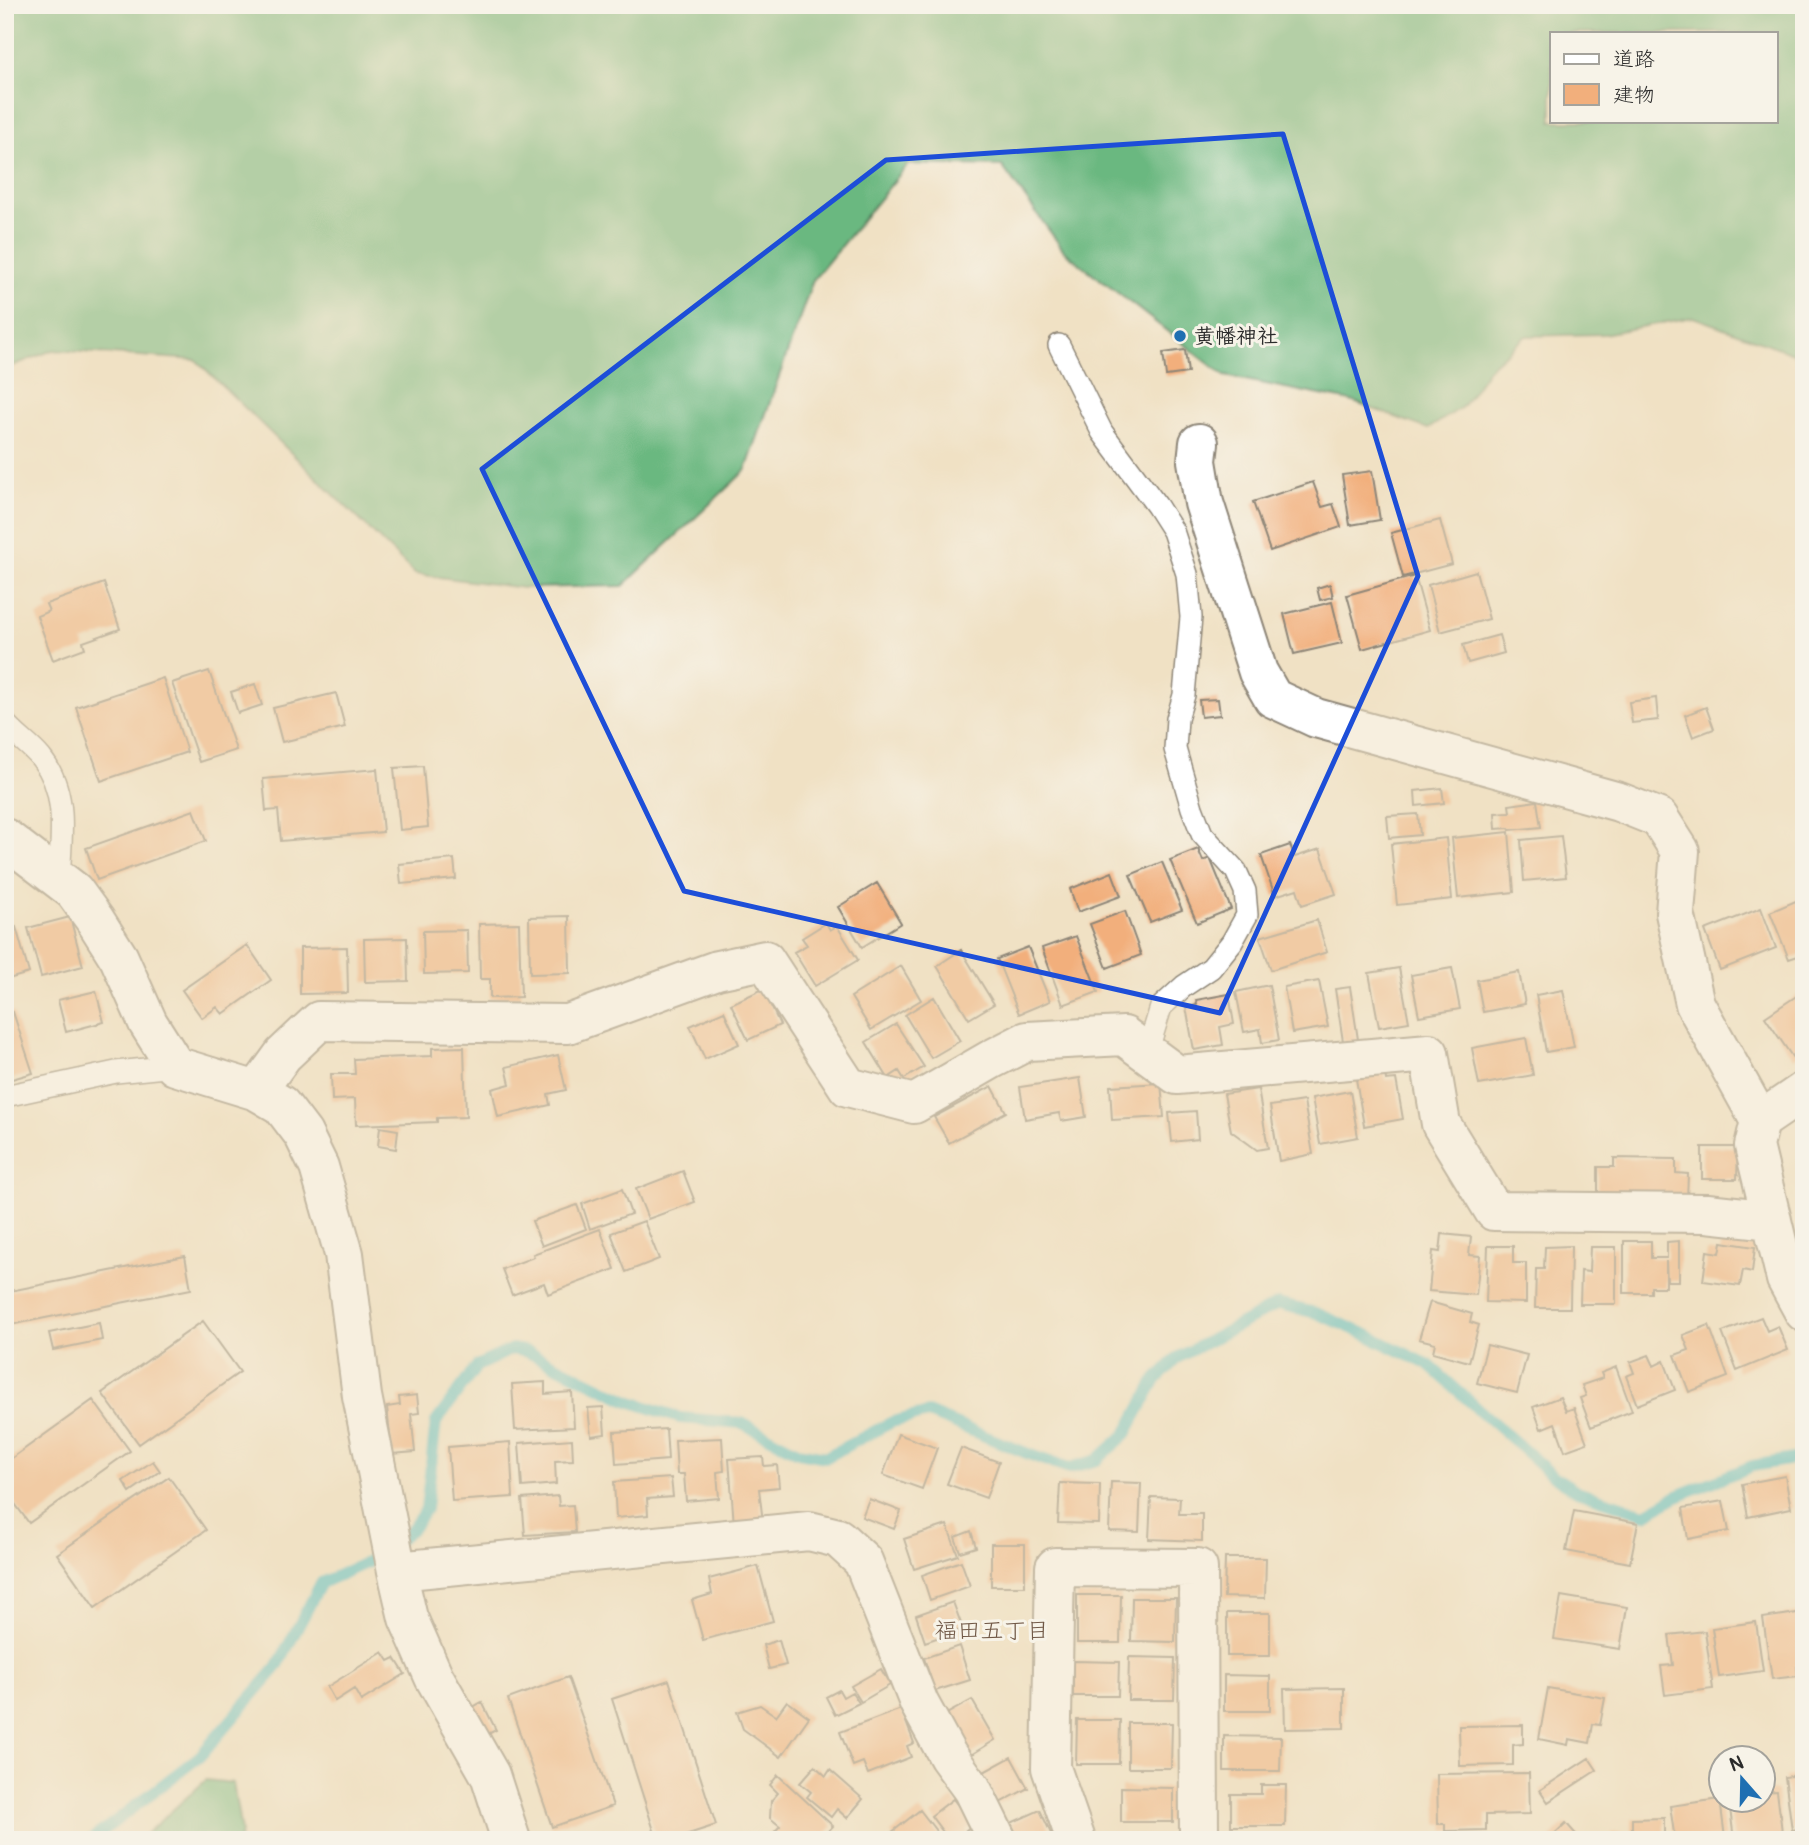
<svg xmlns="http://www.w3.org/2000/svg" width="1809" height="1845" viewBox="0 0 1809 1845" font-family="Pangolin,'Klee One',sans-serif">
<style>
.forest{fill:#6bb880;stroke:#4b7256;stroke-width:2;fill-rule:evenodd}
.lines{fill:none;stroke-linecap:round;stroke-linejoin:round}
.stream{stroke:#50bec7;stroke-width:12}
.building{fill:#f2af7c}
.lane-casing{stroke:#8e8678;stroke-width:24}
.street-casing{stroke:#8e8678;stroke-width:42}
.lane{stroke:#fff;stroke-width:21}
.street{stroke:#fff;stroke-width:38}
.marked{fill:none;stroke:#1d4ed8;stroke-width:5;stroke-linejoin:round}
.poi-dot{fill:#1f6fb2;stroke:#f7f3e8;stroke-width:2.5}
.labels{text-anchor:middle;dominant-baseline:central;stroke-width:6;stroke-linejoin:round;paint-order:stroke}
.poi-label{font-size:21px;font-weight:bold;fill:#2b2b2b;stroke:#f7f3e8;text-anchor:start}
.neighbourhood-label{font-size:23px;fill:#715947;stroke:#f7f3e8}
</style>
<rect width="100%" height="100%" fill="#f7f3e8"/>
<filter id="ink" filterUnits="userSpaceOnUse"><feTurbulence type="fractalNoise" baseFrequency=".0143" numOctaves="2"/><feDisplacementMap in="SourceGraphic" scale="14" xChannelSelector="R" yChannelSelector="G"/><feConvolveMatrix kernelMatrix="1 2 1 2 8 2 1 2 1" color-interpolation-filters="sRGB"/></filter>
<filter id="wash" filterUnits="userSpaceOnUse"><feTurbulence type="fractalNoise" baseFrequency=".00686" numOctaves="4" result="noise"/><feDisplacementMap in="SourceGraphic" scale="28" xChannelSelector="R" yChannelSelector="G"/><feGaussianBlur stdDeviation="1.57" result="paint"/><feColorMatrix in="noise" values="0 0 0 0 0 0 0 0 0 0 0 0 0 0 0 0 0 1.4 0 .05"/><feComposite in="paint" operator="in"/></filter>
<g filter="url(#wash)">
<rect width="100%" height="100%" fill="#f0e1c4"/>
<path class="forest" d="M5,5H1804V362L1793,353L1693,317L1604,334L1526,336L1488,369L1462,407L1428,429L1351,401L1225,376L1065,252L1002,166L908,164L813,280L746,470L623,586L524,588L415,574L196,360L53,350L7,368L5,373ZM1552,33H1776V121H1552Z
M206,1780L233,1783L241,1832L239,1840H139Z"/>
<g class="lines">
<path class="stream" d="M91,1840L200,1756L277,1667L321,1583L368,1562L412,1529L426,1509L436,1422L477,1366L512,1349L528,1352L629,1401L680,1418L742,1423L798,1452L826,1457L892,1422L928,1413L1036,1457L1070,1468L1097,1460L1126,1434L1155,1381L1177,1358L1278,1304L1316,1313L1365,1334L1429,1365L1552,1475L1577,1491L1645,1514L1677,1496L1752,1466L1804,1457"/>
</g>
<g id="blocks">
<path class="building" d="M1185,350L1188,373L1166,376L1163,353Z
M1372,471L1380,520L1350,525L1342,475Z
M1313,482L1322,507L1333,504L1341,527L1270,551L1253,502Z
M1440,520L1452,564L1403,577L1391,533Z
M1476,571L1489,619L1440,632L1428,585Z
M1415,576L1430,630L1362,649L1347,595Z
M104,583L120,629L83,642L85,648L53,660L37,616L49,611L46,604Z
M1330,584L1333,597L1320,600L1317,588Z
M1332,602L1342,643L1294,654L1284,614Z
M1499,635L1504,653L1468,663L1463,645Z
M209,671L236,750L199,762L172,683Z
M163,678L187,752L101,781L76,707Z
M255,684L262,705L238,713L231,692Z
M336,693L345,727L282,742L273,708Z
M1656,698L1658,720L1632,723L1629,702Z
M1218,699L1220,715L1201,717L1199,700Z
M1706,707L1714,729L1693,737L1685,715Z
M423,766L428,827L400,830L394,768Z
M377,769L383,832L281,841L278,810L266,811L263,779Z
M1442,788L1444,803L1416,806L1415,791Z
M1537,801L1541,827L1510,830L1509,828L1496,829L1495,813L1510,812L1509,805Z
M194,810L206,841L97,880L86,848Z
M1418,814L1420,835L1389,838L1387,816Z
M1509,832L1514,892L1458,898L1452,838Z
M1561,836L1566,877L1524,881L1521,840Z
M1446,838L1452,899L1397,905L1391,844Z
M1290,845L1295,857L1320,849L1336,894L1302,905L1297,889L1275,896L1261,855Z
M1198,849L1203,861L1210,858L1231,909L1197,923L1170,860Z
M454,859L456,879L401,884L399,864Z
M1162,862L1182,910L1150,922L1130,875Z
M1112,872L1121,896L1078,912L1070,889Z
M877,883L901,923L862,947L838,907Z
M1798,900L1804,914V954L1789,959L1770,912Z
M1761,908L1776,948L1720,970L1705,930Z
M1125,911L1141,955L1107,968L1090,924Z
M569,916L570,973L530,974L529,917Z
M70,917L83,966L41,977L28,928Z
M1317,920L1327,952L1271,970L1260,937Z
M519,923L521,997L490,998V979H480L479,924Z
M826,923L830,930L837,926L858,960L815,986L794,952L807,945L802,938Z
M16,927L29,973L5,980V930Z
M467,930L468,973L424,974L423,931Z
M1076,936L1098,992L1063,1005L1042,948Z
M407,938L408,981L365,982L364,939Z
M247,945L271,980L223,1014L217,1007L202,1018L182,990Z
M347,947L348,993L300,994V948Z
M1028,947L1050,1001L1019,1014L997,959Z
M961,950L994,1004L969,1019L937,966Z
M901,966L921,1000L871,1030L851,997Z
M1399,968L1409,1022L1379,1027L1369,973Z
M1452,968L1460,1009L1419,1016L1411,975Z
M1519,972L1525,1004L1483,1012L1477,980Z
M1319,981L1328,1027L1292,1033L1284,987Z
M1269,985L1279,1040L1262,1043L1260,1029L1244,1032L1236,992Z
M1350,987L1359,1046L1344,1048L1335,989Z
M763,989L780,1025L748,1040L731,1004Z
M1563,990L1574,1047L1546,1052L1536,995Z
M96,991L104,1022L66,1032L58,1000Z
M1804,991V1052L1793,1058L1765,1017Z
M1229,994L1234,1024L1220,1027L1223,1045L1194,1050L1186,1007L1197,1005L1196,1000Z
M934,997L960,1041L931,1058L905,1015Z
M724,1011L739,1044L705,1059L690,1026Z
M13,1012L33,1073L5,1081V1014Z
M896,1024L924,1067L904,1079L899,1071L888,1078L866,1042Z
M1526,1038L1533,1075L1479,1085L1472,1048Z
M464,1047L466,1117L437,1118V1122L356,1125L355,1099L332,1100L331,1074H355L354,1059L432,1056V1048Z
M558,1055L566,1090L548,1094L550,1105L498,1117L492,1089L510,1084L506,1067Z
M1384,1068L1386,1080L1396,1079L1403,1119L1364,1126L1355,1073Z
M1080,1078L1086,1117L1061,1121L1059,1113L1025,1119L1020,1087Z
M1161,1083L1164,1117L1112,1120L1110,1086Z
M992,1086L1006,1112L949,1143L934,1117Z
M1258,1089L1268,1148L1257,1150L1231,1131L1224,1094Z
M1350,1091L1358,1137L1320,1144L1312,1098Z
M1304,1101L1313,1154L1279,1161L1270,1106Z
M1196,1111L1198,1139L1172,1142L1169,1113Z
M380,1127L398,1130L396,1149L378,1146Z
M1702,1147H1738L1737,1179H1702Z
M1614,1158L1676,1159V1173L1688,1174L1687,1199L1598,1195V1167H1614Z
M683,1171L695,1202L648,1219L636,1189Z
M622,1189L631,1214L590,1229L582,1204Z
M577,1205L586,1229L542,1246L532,1221Z
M644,1221L659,1259L626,1272L611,1233Z
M600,1229L615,1269L548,1294L544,1283L512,1295L502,1269L534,1257L533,1254Z
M1442,1234L1471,1237L1469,1255L1480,1256L1476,1295L1429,1291L1433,1251L1440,1252Z
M1624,1241H1651V1258H1667V1242L1679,1241V1281H1667L1666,1261V1287H1651V1293H1624Z
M1722,1242L1755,1247L1752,1272L1743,1270L1740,1286L1703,1281L1707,1251L1720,1253Z
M1488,1246H1513V1263H1526V1303L1486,1302Z
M1571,1246L1570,1308H1535L1536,1269H1544L1545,1247Z
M1590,1247H1616V1304H1580L1581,1271L1589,1272Z
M185,1256L191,1289L5,1326V1292Z
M1430,1302L1472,1314L1470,1322L1479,1325L1469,1362L1433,1352L1435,1343L1419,1339Z
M1761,1317L1767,1331L1778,1326L1788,1350L1737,1371L1722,1332Z
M203,1321L240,1372L139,1444L102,1393Z
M99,1323L102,1340L53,1350L49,1333Z
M1709,1325L1728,1377L1689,1392L1675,1355L1689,1350L1683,1335Z
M1487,1345L1527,1355L1517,1393L1477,1383Z
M1649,1355L1654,1366L1664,1361L1675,1390L1637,1405L1626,1376L1634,1373L1630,1362Z
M1616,1367L1632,1411L1591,1427L1580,1398L1586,1396L1582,1385L1603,1378L1601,1373Z
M545,1382V1394L572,1392L574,1427L515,1430L512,1384Z
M417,1395L419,1413L411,1414L415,1452L392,1454L387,1407L400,1405L399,1397Z
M1560,1397L1566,1411L1574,1408L1587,1443L1565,1451L1555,1423L1541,1429L1533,1407Z
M93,1400L130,1451L29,1523L5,1490V1463Z
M603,1407L605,1434L591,1436L588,1408Z
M666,1429L668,1460L616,1464L614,1432Z
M898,1434L937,1448L922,1489L883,1475Z
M722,1438L724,1471L717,1472L719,1498L686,1501L684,1474H677L675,1440Z
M572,1439L573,1460L555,1461L556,1484L522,1487L519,1443Z
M510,1442L513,1497L452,1501L448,1447Z
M961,1448L999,1462L986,1498L947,1484Z
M763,1457L764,1466L777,1465L779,1487L759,1489L763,1522L734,1525L729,1459Z
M153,1461L160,1471L130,1492L123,1481Z
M1785,1476L1791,1508L1748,1517L1742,1484Z
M169,1477L206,1530L95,1608L57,1554Z
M671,1478L673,1497L647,1499L648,1515L616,1518L614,1482Z
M1111,1482L1141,1483L1139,1532L1109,1531Z
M1060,1483L1100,1484L1099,1524L1058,1523Z
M558,1496L559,1506L573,1505L575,1532L525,1535L522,1499Z
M1151,1497L1180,1498L1179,1514H1202V1541L1149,1539Z
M869,1499L901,1511L894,1529L862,1517Z
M1723,1501L1729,1531L1688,1539L1683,1508Z
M1574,1511L1638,1523L1630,1563L1566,1551Z
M947,1525L958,1555L914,1569L904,1539Z
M971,1531L976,1547L960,1552L955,1537Z
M991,1544H1025V1586H991Z
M1225,1558H1266L1265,1598L1224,1597Z
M961,1561L970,1586L930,1600L922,1575Z
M758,1566L773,1621L703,1640L692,1600L712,1594L709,1579Z
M1077,1595H1121L1120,1643H1077Z
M1561,1596L1627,1607L1620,1649L1554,1639Z
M1132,1598H1176L1175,1642L1131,1641Z
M953,1602L963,1629L925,1642L916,1615Z
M1804,1612V1666L1797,1667L1798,1676L1772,1679L1763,1618Z
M1227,1613H1270V1656H1227Z
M1756,1622L1763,1671L1719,1677L1712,1628Z
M1705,1631L1713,1689L1665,1695L1661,1666L1673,1665L1669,1635Z
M779,1640L786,1665L769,1669L763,1645Z
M959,1646L970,1680L935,1691L924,1658Z
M383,1652L389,1661L395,1658L405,1674L361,1701L354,1689L335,1701L327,1687Z
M1129,1657L1175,1658L1174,1700H1128Z
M1073,1661L1119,1662L1118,1696H1073Z
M881,1669L890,1685L861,1702L851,1686Z
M1224,1675L1270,1676V1711H1224Z
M568,1677L613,1806L552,1827L508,1699Z
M669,1680L716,1825L670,1840H657L612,1699Z
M1344,1688V1728L1285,1729L1284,1689Z
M1548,1688L1605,1698L1600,1725L1593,1724L1590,1743L1569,1739L1568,1745L1539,1739Z
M839,1690L843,1697L852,1692L859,1703L835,1715L826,1697Z
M972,1700L995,1740L969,1756L945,1715Z
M787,1701L809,1717L781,1757L743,1729L737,1712L760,1705L776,1716Z
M482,1702L496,1730L482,1737L468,1710Z
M901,1709L914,1743L907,1746L911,1757L868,1774L863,1762L853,1766L840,1732Z
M1077,1720H1120L1119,1764H1076Z
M1128,1723H1172L1171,1768H1128Z
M1523,1725V1744L1513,1745V1765L1460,1766L1459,1726Z
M1224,1736L1281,1737L1280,1771H1224Z
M1011,1757L1028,1788L998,1804L982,1773Z
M1589,1758L1597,1770L1548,1802L1540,1790Z
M815,1766L826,1776L830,1770L863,1799L847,1818L837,1809L831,1817L807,1797L811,1792L800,1783Z
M1529,1773L1530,1814L1486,1815V1830L1445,1831V1824H1438L1437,1774Z
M1804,1774V1828L1792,1830L1785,1777Z
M778,1775L833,1826L820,1840H767L780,1826L770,1818L771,1801L778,1793L770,1785Z
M1261,1785H1286L1285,1826H1231V1794H1261Z
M1121,1787L1173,1788V1822H1121Z
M1777,1791L1783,1840H1734L1729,1800H1764V1792Z
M953,1799L973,1825L966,1830L974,1840H949L931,1816Z
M1720,1799L1725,1838L1675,1840L1670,1806Z
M920,1810L943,1840H896L891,1833Z
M1040,1810L1054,1840H1019L1011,1823Z
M1664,1818V1840H1612V1833H1632V1819Z
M1566,1823L1581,1840H1548Z
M1126,1836H1171V1840H1126Z"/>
</g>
</g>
<g filter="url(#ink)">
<use href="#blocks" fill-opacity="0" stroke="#8e8678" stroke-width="2"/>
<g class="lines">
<defs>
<path id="lane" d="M1059,345L1102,432L1157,506L1173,531L1187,574L1191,617L1184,695L1177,719L1175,749L1192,808L1202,834L1236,871L1245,891L1247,915L1232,942L1211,968L1184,986L1161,1007L1147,1053
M5,723C16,736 30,745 41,758C69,792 61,838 59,879
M5,1096L116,1072L175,1066"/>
<path id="street" d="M1199,443L1197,461L1204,503L1258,672L1273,698L1316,718L1619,802L1659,818L1680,851L1675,913L1695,1004L1760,1121
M5,838L74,891L95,920L119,958L148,1023L175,1066L257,1091L281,1105L303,1134L319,1167L344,1254L362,1396L397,1571L408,1618L434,1677L490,1775L511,1840
M257,1091L283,1055L319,1021L568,1024L717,970L765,960L848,1087L914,1104L992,1059L1027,1041L1124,1036L1177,1075L1429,1053L1441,1124L1494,1211L1707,1213L1772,1220
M1804,1091L1760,1121L1754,1146L1786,1279L1804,1312
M397,1571L809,1531L838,1538L863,1561L919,1703L948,1756L972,1789L997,1840
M1076,1840L1051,1768L1055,1567L1198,1568L1199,1840"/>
</defs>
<use href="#lane" class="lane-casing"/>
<use href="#street" class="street-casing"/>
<use href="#lane" class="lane"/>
<use href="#street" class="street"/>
</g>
</g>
<path d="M0 0H1809V1845H0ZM1283,134L1418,576L1220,1013L684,891L482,469L886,160Z" fill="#f0e1c4" fill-opacity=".55" fill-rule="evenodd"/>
<path class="marked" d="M1283,134L1418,576L1220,1013L684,891L482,469L886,160Z"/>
<circle class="poi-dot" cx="1180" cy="336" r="7"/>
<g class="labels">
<g class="poi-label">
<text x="1194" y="336">黄幡神社</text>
</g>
<g class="neighbourhood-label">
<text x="992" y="1630">福田五丁目</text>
</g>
</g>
<rect width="1809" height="1845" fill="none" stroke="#f7f3e8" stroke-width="28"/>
<rect x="1550" y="32" width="228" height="91" fill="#f7f3e8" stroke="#a5a39c" stroke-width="2"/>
<rect x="1564" y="54" width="35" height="10" fill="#ffffff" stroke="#a5a39c" stroke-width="2"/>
<text x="1613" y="66" font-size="21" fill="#2b2b2b">道路</text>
<rect x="1564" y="84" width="35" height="21" fill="#f2af7c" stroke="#a5a39c" stroke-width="2"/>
<text x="1613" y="102" font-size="21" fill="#2b2b2b">建物</text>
<g transform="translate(1742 1779) rotate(340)"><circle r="33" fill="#f7f3e8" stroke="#a5a39c" stroke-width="2"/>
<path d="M0-5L12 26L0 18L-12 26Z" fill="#1f6fb2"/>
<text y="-10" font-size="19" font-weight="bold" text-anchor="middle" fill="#2b2b2b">N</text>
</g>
</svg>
